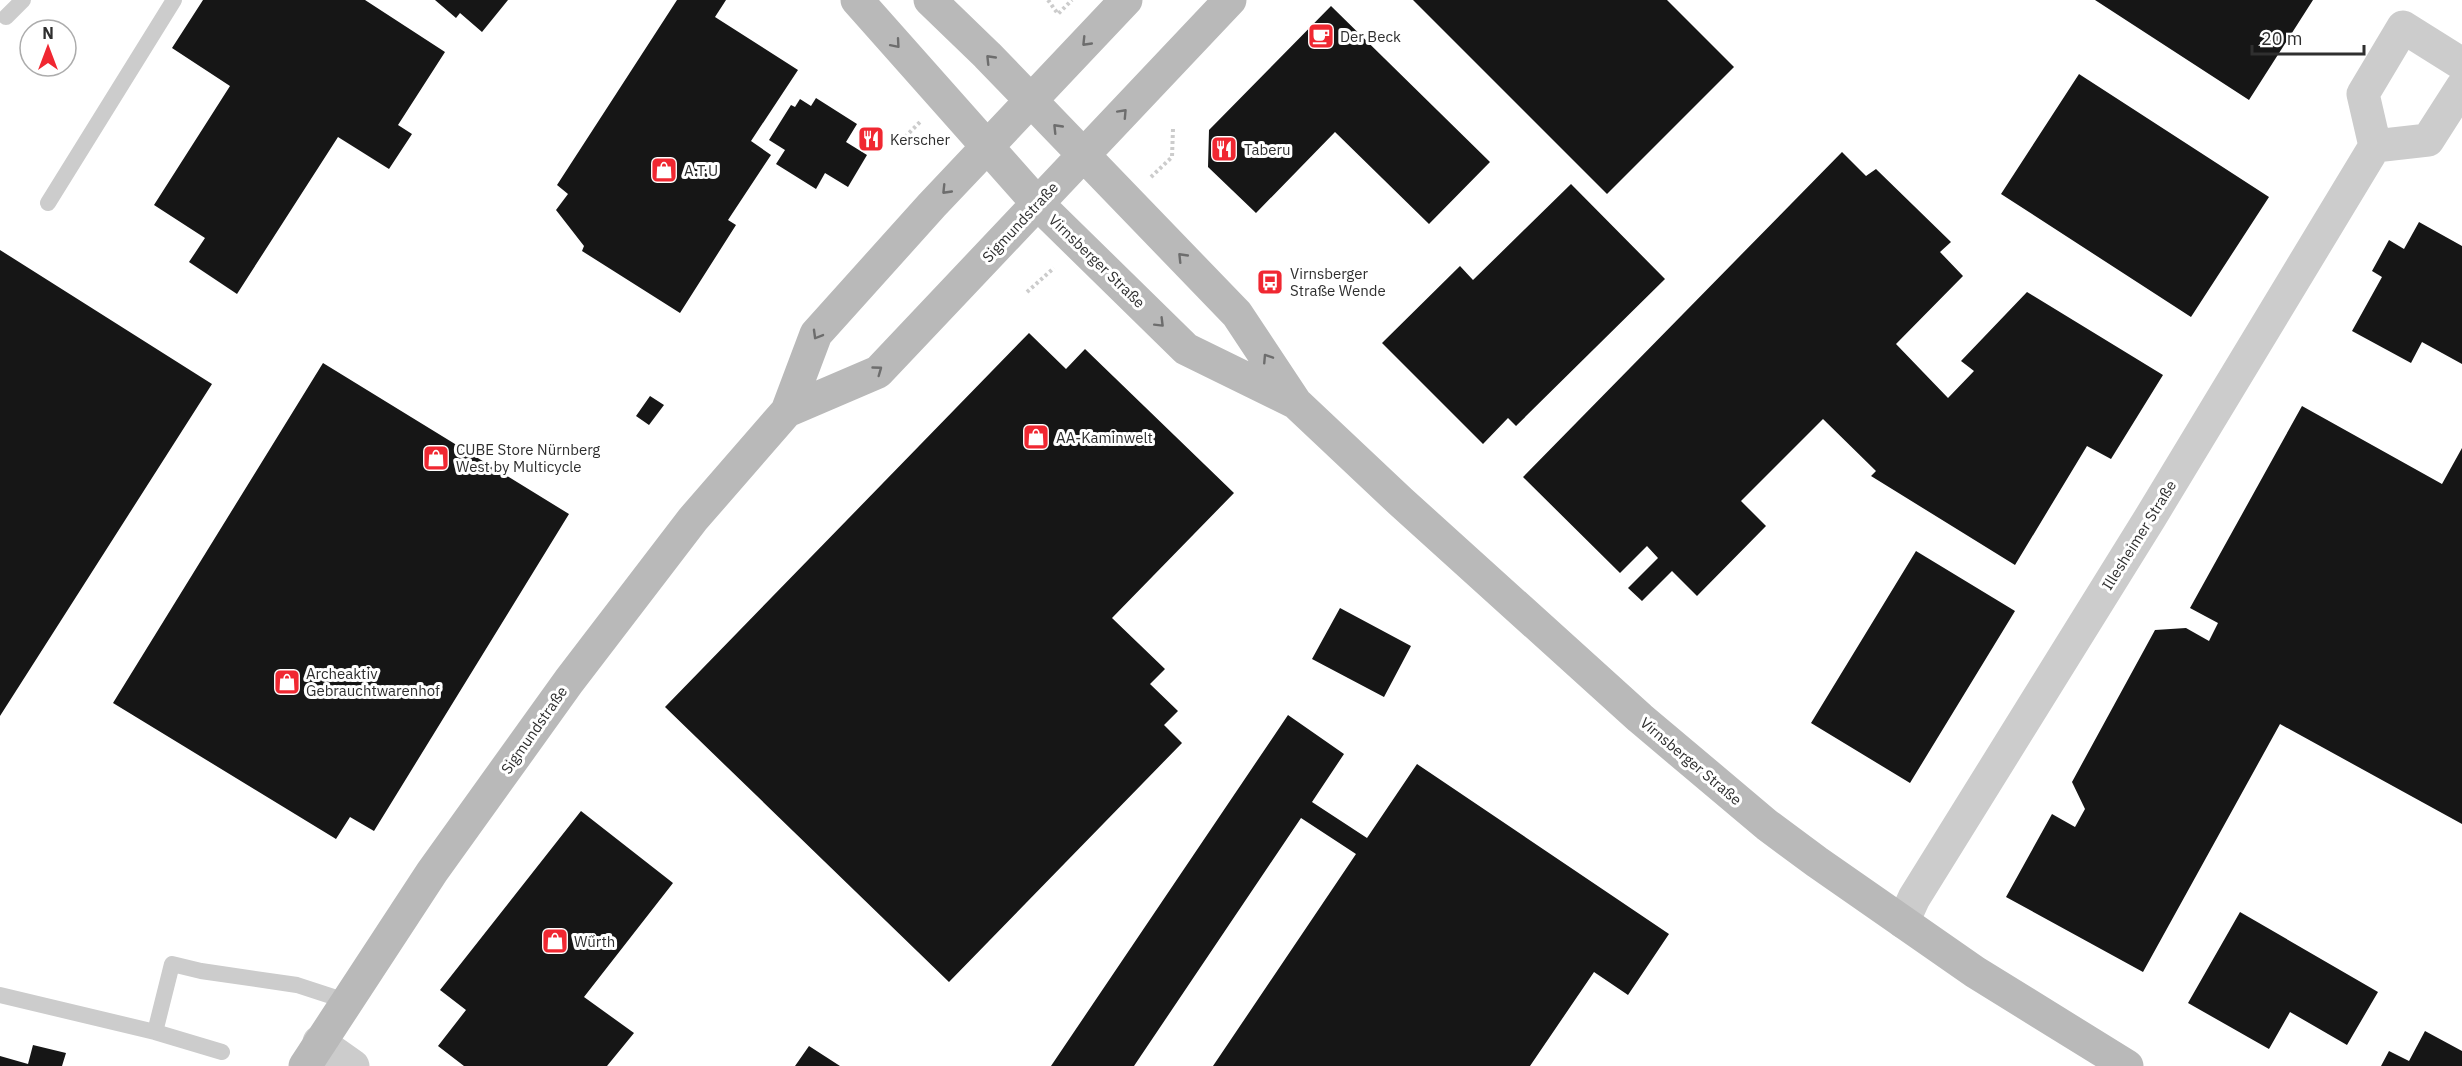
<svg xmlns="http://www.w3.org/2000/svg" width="2462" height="1066" viewBox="0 0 2462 1066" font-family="'IBM Plex Sans',sans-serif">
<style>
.building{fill:#161616}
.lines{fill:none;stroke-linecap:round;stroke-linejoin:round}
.path{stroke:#ccc;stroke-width:4;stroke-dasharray:3 3;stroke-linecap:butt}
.lane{stroke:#ccc;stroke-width:16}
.street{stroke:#ccc;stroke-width:33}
.secondary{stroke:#b9b9b9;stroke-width:33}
.oneway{stroke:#6d6d6d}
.labels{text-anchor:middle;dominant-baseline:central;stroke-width:6;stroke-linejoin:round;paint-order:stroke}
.poi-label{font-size:15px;fill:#2f2f2f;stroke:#fff;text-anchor:start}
.street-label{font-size:15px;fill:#2f2f2f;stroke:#fff}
</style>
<rect width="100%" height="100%" fill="#fff"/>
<path class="building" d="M203,0H365L445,52L398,125L412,134L389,169L338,137L237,294L189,262L205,238L154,205L230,86L172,48Z
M435,0H508L482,32L460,13L456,18Z
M677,0H726L715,17L798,70L751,141L771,155L728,220L736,225L680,313L582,251L584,246L556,210L568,194L557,185Z
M1413,0H1667L1734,67L1607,194Z
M2095,0H2313L2249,100Z
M1331,6L1490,162L1429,224L1335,132L1256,213L1208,167L1209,130Z
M2079,74L2269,197L2191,317L2001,194Z
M816,98L857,124L846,142L867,155L848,187L825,173L816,189L776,164L785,150L769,140L791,105L795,107L800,99L811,106Z
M1842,152L1866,176L1876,169L1951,242L1940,252L1963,276L1896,344L1948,398L1974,371L1961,361L2027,292L2163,375L2111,459L2087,446L2015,565L1871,476L1876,471L1823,419L1741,501L1766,526L1697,596L1672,571L1642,601L1628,588L1658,558L1647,546L1620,573L1523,477Z
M1571,184L1665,279L1516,426L1508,418L1483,444L1382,343L1460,266L1473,280Z
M2419,222L2462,246V364L2422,342L2411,363L2352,331L2382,277L2372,271L2389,240L2404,249Z
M0,250L212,384L0,716Z
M1029,333L1066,369L1085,349L1234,493L1112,618L1165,669L1150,684L1178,711L1164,725L1182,743L949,982L665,707Z
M323,363L569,514L374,831L350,817L336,839L113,703Z
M650,396L664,405L649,425L636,416Z
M2302,406L2442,484L2462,448V824L2280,724L2143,972L2006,897L2052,814L2075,827L2085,809L2072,782L2155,630L2186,628L2209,641L2218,623L2190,608Z
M1916,551L2015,611L1910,783L1811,723Z
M1340,608L1411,646L1384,697L1312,659Z
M1288,715L1344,754L1312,802L1367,838L1417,764L1669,934L1628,995L1594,972L1530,1066H1213L1356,854L1301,818L1134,1066H1051Z
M581,811L673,883L584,997L634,1033L607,1066H464L438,1046L466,1010L440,990Z
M2240,912L2378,992L2347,1045L2290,1012L2269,1049L2188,1003Z
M2425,1031L2462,1051V1066H2381L2389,1051L2409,1061Z
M33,1045L66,1053L62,1066H0V1056L28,1064Z
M809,1046L840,1066H795Z"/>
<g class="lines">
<path class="path" d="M1048,0L1058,14L1072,0
M905,137L920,122
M1151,177L1172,157L1173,129
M1270,282L1274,279
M1027,292L1054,268"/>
<path class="lane" d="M6,17L23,0
M48,203L174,0
M0,995L155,1032L222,1052
M155,1032L172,964L201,971L297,985L346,1001"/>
<path class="street" d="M2375,146L2428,140L2462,87
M1903,922L1914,898L2150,518L2375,146L2363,94L2403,27L2462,64
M319,1042L353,1066"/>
<path class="secondary" d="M857,0L1038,204L1186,349L1294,402
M930,0L987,55L1237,314L1296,403L1400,501L1640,718L1767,825L1817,862L1975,972L2127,1066
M787,411L878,372L1230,0
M305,1066L432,872L569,681L693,519L787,411L816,334L932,205L1126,0"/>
</g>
<defs><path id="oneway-chevron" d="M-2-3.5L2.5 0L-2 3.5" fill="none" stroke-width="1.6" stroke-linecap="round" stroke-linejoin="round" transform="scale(1.5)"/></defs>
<g class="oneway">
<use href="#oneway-chevron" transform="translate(1086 42) rotate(134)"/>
<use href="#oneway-chevron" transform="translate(896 44) rotate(49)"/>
<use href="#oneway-chevron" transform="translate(990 59) rotate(-134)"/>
<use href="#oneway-chevron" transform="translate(1123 113) rotate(-47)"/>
<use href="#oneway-chevron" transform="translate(1057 128) rotate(-134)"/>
<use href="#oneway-chevron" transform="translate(946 190) rotate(134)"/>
<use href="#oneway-chevron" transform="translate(1182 257) rotate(-134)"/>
<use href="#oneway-chevron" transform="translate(1160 323) rotate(45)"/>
<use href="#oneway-chevron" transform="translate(817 335) rotate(120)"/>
<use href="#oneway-chevron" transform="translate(1267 358) rotate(-123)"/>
<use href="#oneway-chevron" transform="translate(878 370) rotate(-36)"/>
</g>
<defs>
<symbol id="cafe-square" viewBox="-11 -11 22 22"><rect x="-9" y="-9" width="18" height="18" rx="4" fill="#f02731" stroke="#fff"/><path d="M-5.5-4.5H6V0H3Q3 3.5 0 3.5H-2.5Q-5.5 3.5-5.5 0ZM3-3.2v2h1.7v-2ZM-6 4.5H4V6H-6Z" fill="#fff"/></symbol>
<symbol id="restaurant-square" viewBox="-11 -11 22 22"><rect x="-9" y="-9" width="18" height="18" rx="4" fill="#f02731" stroke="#fff"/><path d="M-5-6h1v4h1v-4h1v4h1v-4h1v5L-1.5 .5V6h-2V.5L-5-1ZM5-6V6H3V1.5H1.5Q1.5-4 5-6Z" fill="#fff"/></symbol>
<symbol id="shop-square" viewBox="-11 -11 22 22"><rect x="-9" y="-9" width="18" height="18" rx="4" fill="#f02731" stroke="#fff"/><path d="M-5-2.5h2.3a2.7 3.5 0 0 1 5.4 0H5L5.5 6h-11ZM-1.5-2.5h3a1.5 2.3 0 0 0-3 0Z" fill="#fff"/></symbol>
<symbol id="bus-square" viewBox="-11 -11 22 22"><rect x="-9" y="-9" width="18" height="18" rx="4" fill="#f02731" stroke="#fff"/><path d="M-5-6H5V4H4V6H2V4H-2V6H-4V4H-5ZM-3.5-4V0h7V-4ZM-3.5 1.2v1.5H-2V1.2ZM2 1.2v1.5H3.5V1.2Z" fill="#fff"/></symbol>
</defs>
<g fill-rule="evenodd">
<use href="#cafe-square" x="1306" y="21" width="30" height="30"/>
<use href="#restaurant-square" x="856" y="124" width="30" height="30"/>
<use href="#restaurant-square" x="1209" y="134" width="30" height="30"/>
<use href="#shop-square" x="649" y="155" width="30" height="30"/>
<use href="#bus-square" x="1255" y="267" width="30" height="30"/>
<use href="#shop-square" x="1021" y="422" width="30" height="30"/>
<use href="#shop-square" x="421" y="443" width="30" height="30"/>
<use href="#shop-square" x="272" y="667" width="30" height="30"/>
<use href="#shop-square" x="540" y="926" width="30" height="30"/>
</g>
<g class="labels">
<g class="poi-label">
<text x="1340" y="36">Der Beck</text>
<text x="890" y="139">Kerscher</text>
<text x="1244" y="149">Taberu</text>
<text x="684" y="170">A.T.U</text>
<text x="1290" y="273">Virnsberger<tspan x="1290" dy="17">Straße Wende</tspan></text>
<text x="1056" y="437">AA-Kaminwelt</text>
<text x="456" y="449">CUBE Store Nürnberg<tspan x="456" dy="17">West by Multicycle</tspan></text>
<text x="306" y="673">Archeaktiv<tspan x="306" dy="17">Gebrauchtwarenhof</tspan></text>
<text x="574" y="941">Würth</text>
</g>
<g class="street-label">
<text transform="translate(1020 222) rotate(-47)">Sigmundstraße</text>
<text transform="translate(1097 261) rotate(44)">Virnsberger Straße</text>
<text transform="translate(2139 535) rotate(-58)">Illesheimer Straße</text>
<text transform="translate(534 730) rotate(-55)">Sigmundstraße</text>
<text transform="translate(1691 761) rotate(40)">Virnsberger Straße</text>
</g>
</g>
<g transform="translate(48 48)"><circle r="28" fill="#ffffff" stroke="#acacac" stroke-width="1.5"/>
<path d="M0-4.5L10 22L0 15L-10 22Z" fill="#f02731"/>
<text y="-9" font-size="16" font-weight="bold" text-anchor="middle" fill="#2f2f2f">N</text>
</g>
<path d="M2252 45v9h112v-9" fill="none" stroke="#2f2f2f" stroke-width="3"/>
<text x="2261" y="45" font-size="18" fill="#2f2f2f" stroke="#ffffff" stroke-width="4.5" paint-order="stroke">20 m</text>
</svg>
